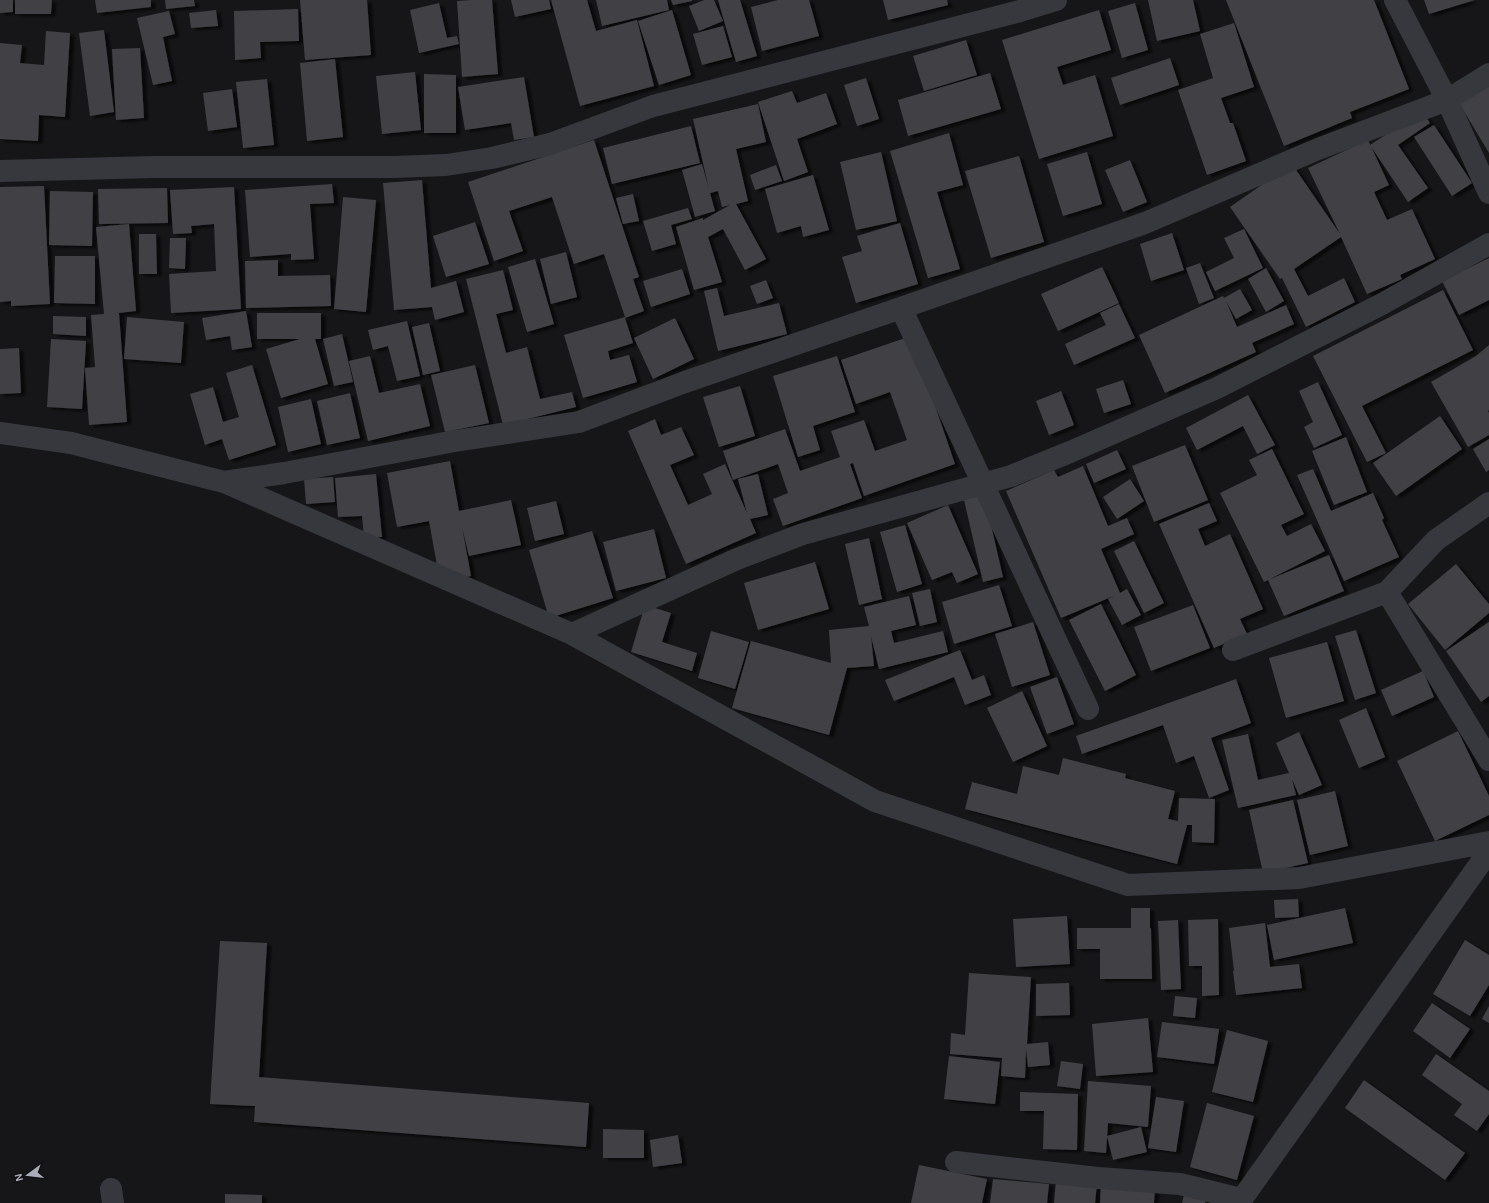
<svg xmlns="http://www.w3.org/2000/svg" width="1489" height="1203" viewBox="0 0 1489 1203" font-family="'Alegreya Sans',sans-serif">
<style>
.building{fill:#404145;filter:url(#shadow)}
.lines{fill:none;stroke-linecap:round;stroke-linejoin:round}
.minor{stroke:#37383d;stroke-width:22}
</style>
<defs>
<filter id="shadow"><feDropShadow dx="4.5" dy="2.5" stdDeviation="1" flood-color="#0009"/></filter>
</defs>
<rect width="100%" height="100%" fill="#161618"/>
<path class="building" d="M0,0H13V12L0,13Z
M15,0H52L51,14H15Z
M95,0H151V7L97,13Z
M165,0H194L195,6L166,9Z
M300,0H367L371,55L305,60Z
M472,0H492L498,74L462,77L457,1Z
M511,0H549L551,9L515,17Z
M551,0H587L596,31L637,20L654,86L580,106Z
M596,0H667L669,10L602,26Z
M671,0H692V1L673,5Z
M704,0H714L723,21L699,31L689,6Z
M718,0H740L757,56L736,62Z
M778,0H809L819,36L762,51L751,7Z
M883,0H947L948,5L888,20Z
M1148,0H1193L1200,31L1157,41Z
M1226,0H1374L1409,89L1350,112L1352,118L1284,146Z
M1424,0H1475L1429,14Z
M439,3L447,38L457,36L459,44L419,53L410,10Z
M1135,3L1148,50L1122,58L1108,11Z
M298,9L299,41L260,42L261,58L235,60L234,11Z
M216,10L218,26L191,28L189,13Z
M672,10L691,75L659,85L638,21Z
M1099,10L1111,50L1057,67L1063,85L1095,75L1113,136L1039,159L1002,40Z
M169,11L175,34L163,37L172,81L153,85L137,18Z
M1234,23L1254,87L1221,98L1230,123H1233L1246,161L1207,175L1178,90L1213,78L1200,34Z
M723,26L732,57L702,65L693,34Z
M104,30L114,112L90,116L79,33Z
M46,31L70,33L65,117L39,115L38,141L0,139V43L22,45L20,63L44,65Z
M966,40L977,75L924,91L913,56Z
M140,48L144,118L116,120L112,49Z
M1170,58L1179,85L1120,105L1111,78Z
M335,59L343,137L307,141L300,63Z
M415,72L421,130L382,134L376,76Z
M990,73L1001,109L908,136L898,100Z
M424,74L456,75V133H424Z
M524,77L534,137L514,140L511,123L465,130L458,87Z
M866,78L879,119L857,126L844,85Z
M267,79L274,145L243,148L236,82Z
M1489,85V153L1459,103Z
M232,89L237,127L208,131L203,93Z
M792,91L797,103L826,93L837,124L797,139L808,172L784,181L758,102Z
M758,104L766,142L736,149L748,201L736,204L766,259L745,270L723,229L708,237L722,282L694,290L676,227L703,218V220L730,205L722,207L718,191L710,193L715,211L695,217L682,170L702,164L709,189L693,119Z
M1422,111L1430,123L1398,145L1428,188L1408,202L1370,145Z
M1434,125L1472,183L1452,196L1414,137Z
M691,126L700,163L612,184L603,148Z
M949,133L963,185L937,192L960,269L928,278L890,151Z
M594,140L639,277L633,279L644,311L625,318L633,343L608,351L610,360L629,355L637,382L583,398L564,335L625,317L604,254L574,264L552,197L509,211L523,251L494,261L468,182Z
M1368,140L1389,185L1374,192L1387,220L1412,209L1435,259L1400,275L1402,279L1367,294L1341,237L1294,269L1308,296L1344,278L1355,302L1306,327L1282,278L1280,279L1230,207L1292,164L1340,234L1308,168Z
M881,152L897,221L856,230L840,162Z
M1087,152L1102,204L1063,216L1047,164Z
M1019,156L1044,242L991,258L965,171Z
M1130,160L1147,202L1123,212L1105,170Z
M776,165L782,181L755,190L750,175Z
M813,175L829,230L803,237L801,226L777,233L765,189Z
M422,180L431,288L456,281L464,312L435,320L432,307L394,310L383,183Z
M332,184L334,203L310,204L314,259L291,260V254L250,257L245,190Z
M44,186L50,304L11,306V301L0,302V187Z
M234,187L241,309L171,313L169,274L216,271L214,224L191,226L192,233L173,234L170,190Z
M167,188L168,223L99,224L98,189Z
M50,191L93,192L92,246L49,245Z
M633,194L639,221L623,224L616,198Z
M343,197L376,200L366,312L334,309Z
M688,208L692,219L671,225L676,244L652,251L643,221Z
M475,222L489,264L446,277L433,236Z
M900,223L918,284L856,303L842,257L862,251L857,236Z
M129,224L136,311L119,313L127,422L89,425L85,368L95,367L91,315L104,314L96,227Z
M1244,229L1263,268L1215,291L1206,272L1234,258L1224,238Z
M1172,233L1184,270L1151,281L1140,244Z
M139,234H156L157,274H139Z
M170,238H186L185,269L169,268Z
M566,252L577,297L551,304L540,259Z
M55,256H95V304L54,303Z
M1489,258V300L1459,315L1442,281Z
M535,259L554,324L527,332L508,267Z
M278,260V276L330,275L331,306L246,308L245,261Z
M1200,263L1214,298L1199,304L1186,268Z
M1102,267L1119,303L1058,331L1041,294Z
M1266,268L1284,301L1266,312L1248,279Z
M682,269L690,294L651,307L643,281Z
M503,270L513,310L496,314L506,353L527,347L540,399L572,392L576,407L503,425L466,279Z
M766,280L773,298L757,304L750,286Z
M717,288L724,316L779,303L787,334L718,351L704,291Z
M1240,289L1252,310L1236,319L1226,301L1237,327L1286,305L1294,324L1252,343L1256,352L1165,393L1139,335L1223,296L1224,298Z
M1443,290L1473,350L1362,406L1386,453L1367,462L1313,356Z
M1119,304L1135,338L1074,365L1065,344L1106,325L1100,313Z
M246,311L252,347L232,350L230,336L206,340L202,318Z
M257,313H321V339H315L328,384L281,398L266,349L300,339H257Z
M53,316L86,317V336L53,334Z
M127,317L184,322L181,363L124,359Z
M675,318L694,359L653,379L634,338Z
M407,321L420,376L397,381L388,346L373,350L368,330Z
M429,323L440,371L423,375L412,327Z
M342,334L353,382L334,386L323,339Z
M911,336L955,464L864,496L853,463L850,464L862,498L783,526L773,499L788,493L778,464L733,480L723,451L785,429L800,471L840,457L831,431L864,420L875,451L907,440L890,392L856,404L841,360Z
M51,339L86,341L82,409L47,407Z
M1489,345V410L1488,411L1489,413V435L1468,447L1431,382L1476,356Z
M19,348L21,393L0,394V349Z
M370,356L379,393L420,384L430,426L368,441L349,361Z
M837,356L855,412L813,426L820,450L798,457L773,376Z
M252,365L276,445L229,460L222,439L205,445L190,394L213,387L223,422L239,417L226,373Z
M475,365L489,423L445,432L431,375Z
M1123,380L1131,404L1104,413L1096,389Z
M1318,382L1342,435L1314,448L1304,427L1313,422L1299,391Z
M740,386L755,436L719,447L703,397Z
M1061,391L1074,425L1049,435L1036,401Z
M350,393L360,438L327,445L317,401Z
M1248,395L1275,445L1257,454L1243,426L1197,450L1186,428Z
M311,399L321,444L288,452L278,407Z
M1440,416L1462,449L1396,496L1373,463Z
M655,419L661,435L681,427L694,455L670,465L688,505L712,494L703,474L725,464L747,513L738,479L758,474L768,515L750,519L756,533L686,564L628,431Z
M1346,437L1367,492L1334,505L1312,451Z
M1489,439V470L1486,472L1473,449Z
M1185,445L1208,500L1154,522L1132,466Z
M1272,449L1304,514L1281,525L1287,536L1311,524L1325,551L1264,582L1220,493L1257,475L1249,460Z
M1117,450L1126,469L1094,483L1086,464Z
M450,461L459,511L511,500L521,545L469,556L462,527L471,576L440,582L429,521L397,527L387,473Z
M1083,466L1108,526L1127,518L1134,534L1101,549L1120,593L1127,589L1141,615L1122,625L1108,599L1116,595L1061,618L1006,491L1054,470L1058,477Z
M1313,469L1331,511L1373,493L1384,518L1382,520L1399,557L1344,581L1297,475Z
M376,474L382,537L364,538L362,516L338,517L335,478Z
M333,477L335,502L306,504L304,479Z
M1130,479L1144,501L1117,519L1103,497Z
M984,495L1003,577L983,582L964,500Z
M556,501L564,534L535,541L527,508Z
M1209,503L1217,521L1198,529L1205,546L1230,534L1263,609L1240,619L1247,634L1214,648L1159,524Z
M948,505L978,574L957,583L952,572L932,580L907,523Z
M905,525L922,584L897,592L880,532Z
M654,529L666,578L616,591L603,542Z
M592,531L613,598L549,618L529,550Z
M869,538L882,599L859,605L845,544Z
M1134,541L1164,603L1144,613L1114,551Z
M1329,555L1344,591L1284,616L1268,580Z
M815,562L829,609L758,630L744,583Z
M1456,564L1489,604V613L1445,650L1408,604Z
M999,585L1012,626L954,644L942,602Z
M930,589L937,622L920,626L912,593Z
M909,596L916,625L891,631L894,643L943,631L948,652L879,669L871,636L874,666L847,668L829,735L732,708L751,641L831,663L829,630L869,626L864,607Z
M1101,604L1136,675L1105,691L1069,620Z
M645,605L671,613L662,642L697,653L692,671L631,652Z
M1193,605L1210,648L1151,671L1134,627Z
M1033,622L1050,675L1012,687L995,634Z
M1489,622V696L1481,702L1446,651Z
M1356,630L1376,693L1355,700L1335,636Z
M711,631L749,642L735,689L698,678Z
M1327,642L1344,701L1286,718L1269,658Z
M960,650L972,680L984,675L991,695L965,705L954,677L894,701L885,680Z
M1423,671L1434,697L1392,716L1381,690Z
M1057,677L1074,724L1047,734L1030,687Z
M1236,679L1251,723L1211,738L1229,790L1209,798L1194,756L1176,763L1163,725L1082,754L1076,736Z
M1022,691L1047,746L1013,762L987,708Z
M1366,708L1385,757L1359,768L1339,720Z
M1458,731L1489,796V815L1435,841L1397,761Z
M1299,732L1322,785L1299,795L1292,779L1296,795L1238,808L1222,740L1248,734L1258,780L1289,773L1276,743Z
M1063,758L1126,774L1125,778L1175,791L1168,819L1178,821L1179,798L1215,799L1214,843L1192,842V825H1187L1177,864L965,809L972,782L1017,794L1023,766L1059,775Z
M1335,791L1348,846L1310,855L1297,800Z
M1293,800L1308,863L1263,873L1249,810Z
M1298,899L1299,917L1275,918L1274,900Z
M1131,908H1150V928H1151L1152,979H1100V949H1077V928H1131Z
M1345,908L1353,943L1274,960L1267,925Z
M1067,916L1070,964L1016,967L1013,919Z
M1218,919L1219,995L1202,996V966H1189L1188,920Z
M1178,920L1181,989L1161,990L1158,921Z
M1265,923L1270,967L1299,964L1302,988L1236,995L1233,971H1234L1229,928Z
M1465,940L1489,955V985L1470,1016L1433,994Z
M220,941L267,943L259,1077L589,1103L586,1147L254,1122L255,1106L210,1104Z
M969,973L1031,977L1027,1044L1048,1042L1050,1065L1028,1067L1026,1049L1025,1078L1001,1076L1002,1058L950,1054L951,1033L965,1035Z
M1069,983L1070,1015L1036,1016V984Z
M1175,996L1197,998L1195,1018L1173,1016Z
M1432,1003L1470,1029L1450,1058L1413,1031Z
M1489,1006V1023L1482,1019Z
M1148,1018L1153,1072L1096,1076L1092,1024Z
M1162,1022L1219,1029L1214,1064L1157,1057Z
M1227,1030L1268,1041L1253,1102L1212,1092Z
M1436,1054L1489,1091V1114L1477,1131L1454,1115L1462,1104L1422,1075Z
M949,1056L1000,1062L995,1104L944,1099Z
M1061,1061L1083,1064L1080,1089L1057,1086Z
M1364,1080L1465,1153L1445,1180L1345,1108Z
M1088,1081L1151,1086L1148,1127L1108,1123L1106,1153L1084,1151Z
M1020,1092L1078,1094L1077,1150L1043,1149L1044,1111H1020Z
M1156,1097L1184,1101L1176,1152L1148,1148Z
M1207,1103L1254,1116L1237,1180L1190,1167Z
M1141,1127L1147,1152L1113,1160L1107,1136Z
M603,1129L644,1130V1158H603Z
M678,1135L682,1163L653,1167L650,1140Z
M919,1165L987,1179L982,1203H911Z
M993,1179L1049,1184L1047,1203H990Z
M1056,1180L1097,1184L1095,1203H1054Z
M1101,1183L1155,1187L1154,1203H1100Z
M225,1194L262,1195V1203H225Z
M1184,1195L1206,1199L1205,1203H1182Z"/>
<g class="lines">
<path class="minor" d="M1395,0L1447,100L1489,193
M0,171L154,167H394L446,165L492,158L550,144L653,106L1020,11L1056,0
M901,308L1088,709
M0,433L71,443L224,482L572,634L875,801L1128,885L1299,878L1489,842
M224,482L284,473L455,441L579,422L685,382L901,308L1145,223L1318,149L1447,100L1489,74
M1387,592L1489,760
M572,634L737,559L803,534L1011,476L1070,452L1217,388L1382,304L1489,244
M1233,650L1387,592L1436,540L1489,503
M956,1162L1098,1178L1180,1184L1241,1199
M111,1189L113,1203
M1239,1203L1489,851"/>
</g>
<g transform="translate(28 1175) rotate(255)" stroke="#111113" stroke-width="3" paint-order="stroke">
<path d="M0-3L7 15L0 10L-7 15Z" fill="#a8adb8"/>
<text y="-6" font-size="11" font-weight="bold" text-anchor="middle" fill="#a8adb8">N</text>
</g>
</svg>
